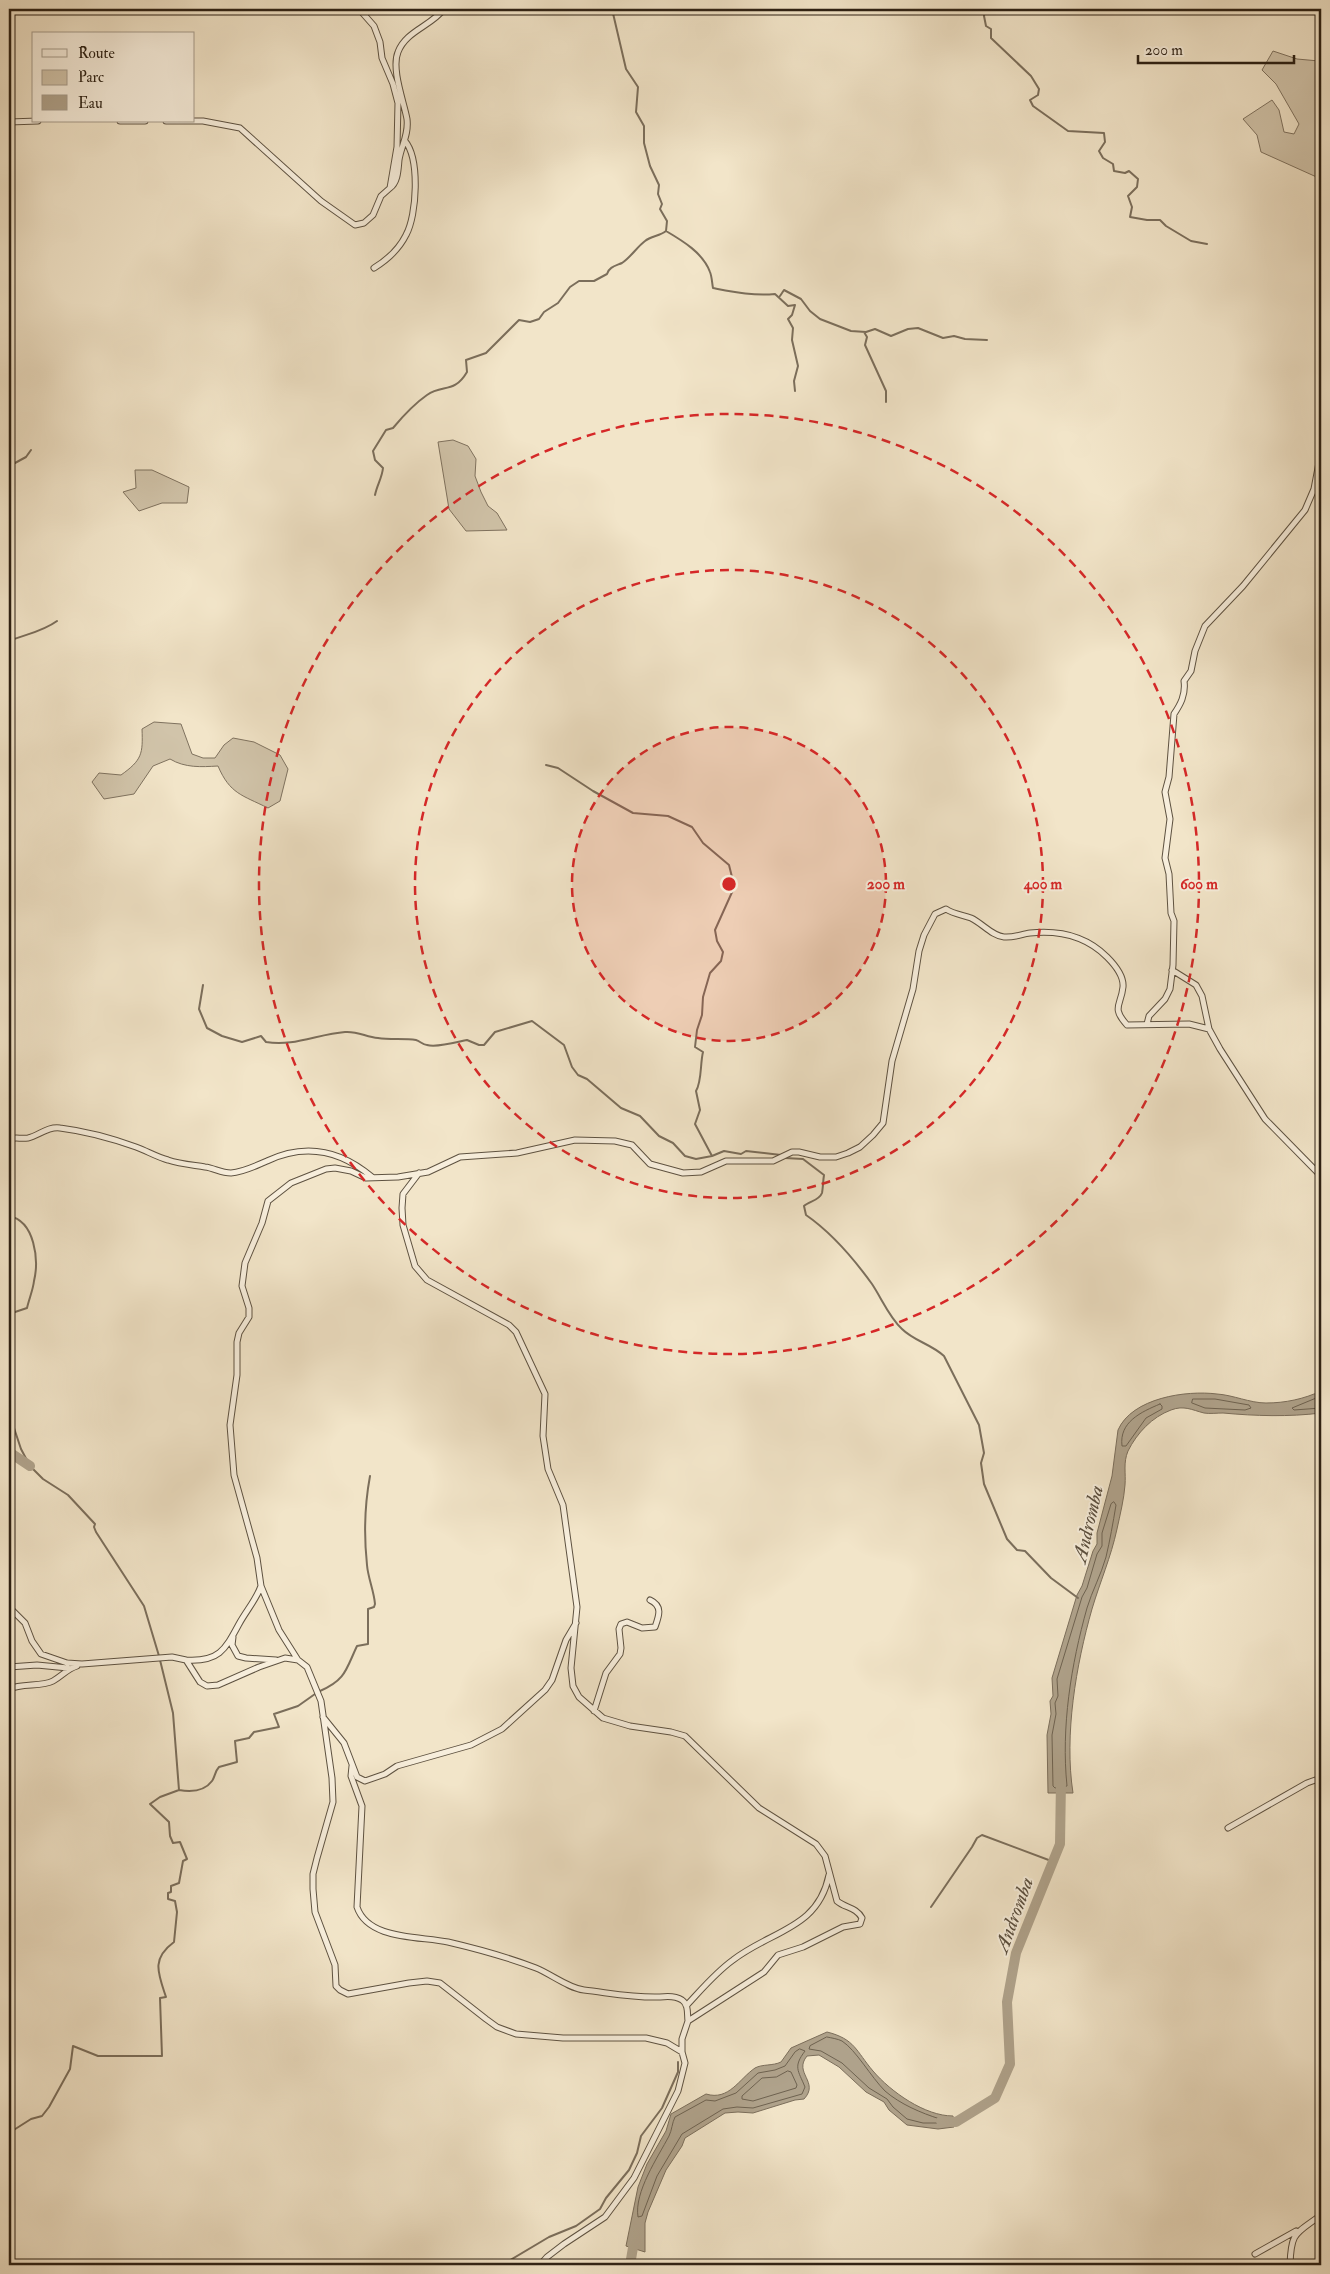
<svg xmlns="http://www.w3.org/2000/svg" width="1330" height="2274" viewBox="0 0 1330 2274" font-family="'IM FELL Double Pica',serif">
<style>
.green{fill:#d1c4aa;stroke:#7f725f}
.water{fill:#afa28b;stroke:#7b6e5b}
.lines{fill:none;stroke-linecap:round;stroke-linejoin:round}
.shore{stroke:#6e6250;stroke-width:1}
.stream{stroke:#7b6e5b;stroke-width:2}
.river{stroke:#afa28b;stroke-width:10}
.street-casing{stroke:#5e5241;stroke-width:7}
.street{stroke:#f7eedc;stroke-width:5}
.ring{fill:none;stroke:#d62828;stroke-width:2.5;stroke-dasharray:9 6}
.labels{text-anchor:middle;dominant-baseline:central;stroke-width:4;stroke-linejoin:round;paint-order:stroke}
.water-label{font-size:20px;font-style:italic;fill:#5a4e3e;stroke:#f7eedc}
.centre{fill:#d62828;stroke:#f7eedc;stroke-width:2.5}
.ring-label{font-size:15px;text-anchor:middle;font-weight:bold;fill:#d62828;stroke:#f7eedc;stroke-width:4;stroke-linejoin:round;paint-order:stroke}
</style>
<rect width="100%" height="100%" fill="#f2e5c9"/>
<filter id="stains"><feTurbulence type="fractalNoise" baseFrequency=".004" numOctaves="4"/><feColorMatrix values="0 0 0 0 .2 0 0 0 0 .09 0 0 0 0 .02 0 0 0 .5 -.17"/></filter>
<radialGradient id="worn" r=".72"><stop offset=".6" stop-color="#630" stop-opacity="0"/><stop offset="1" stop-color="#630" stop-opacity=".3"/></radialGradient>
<path class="green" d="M1273,51L1297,59L1319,61L1321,63V179L1261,152L1257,135L1243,119L1272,100L1279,110L1284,132L1294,134L1299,124L1276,84L1262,70Z
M453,440L468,446L476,459L475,476L481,492L488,506L497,513L507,530L466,531L449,509L438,442Z
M135,470H152L189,487L187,503H162L139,511L123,492L136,488Z
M154,722L181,724L192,754L203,758H215L224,745L233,738L254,742L280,755L288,769L280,801L268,808C242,795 230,794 218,766C201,767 185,768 170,759L153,766L134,794L104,799L92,782L99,773L121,775C142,760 143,754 142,729Z"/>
<path class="water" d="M1321,1391V1413C1289,1417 1255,1416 1223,1413C1217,1413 1209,1414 1204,1413C1192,1410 1184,1405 1171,1410C1152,1417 1137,1433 1128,1451C1123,1463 1126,1473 1125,1485C1124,1499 1120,1515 1117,1529C1111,1557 1100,1582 1092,1609C1076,1665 1064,1735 1073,1793H1048L1047,1735L1051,1714L1050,1701L1053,1696L1052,1678L1077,1595L1082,1586L1093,1551L1097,1544V1533L1112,1476L1118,1430C1132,1398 1186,1390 1217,1394C1233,1395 1250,1403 1266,1403C1285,1403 1304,1399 1321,1391Z
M827,2032C855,2039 856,2051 873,2071C891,2092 925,2116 953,2116L954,2127L938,2129L907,2125L889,2110L884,2102L866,2092L839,2067L819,2055L807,2056C793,2073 820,2082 804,2099L795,2100L753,2113L738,2112L725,2113L685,2138L682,2146L666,2170L648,2212L645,2223V2252L626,2246L638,2187L647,2164L666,2131L671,2114L706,2094C729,2101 739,2079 755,2068C762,2064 773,2066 781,2062L791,2048Z"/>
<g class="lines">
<path class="shore" d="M1321,1396L1292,1408L1294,1410L1321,1408
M1193,1399H1215L1249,1405L1251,1408L1245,1410L1205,1408L1192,1403Z
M1160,1404L1162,1406V1409L1146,1418L1126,1446H1122C1119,1422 1141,1412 1160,1404Z
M1114,1502L1116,1505C1113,1523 1110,1540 1106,1557C1101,1575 1092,1591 1087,1608C1071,1665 1061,1727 1067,1786L1055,1788L1053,1786L1052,1735L1056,1714L1055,1703L1058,1696L1057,1679L1082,1597L1087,1588L1097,1554L1102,1546V1533L1111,1504Z
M827,2037C832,2038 838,2039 842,2041C856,2050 871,2077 885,2091C900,2104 921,2113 940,2119L941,2123H923L907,2119L893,2107L887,2099L869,2088L842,2063L821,2051L809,2049L810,2046Z
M800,2049L805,2051C793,2067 798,2070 805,2087L802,2094L753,2108L737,2107L723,2109L682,2134L657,2176L642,2216L638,2217C634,2192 658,2157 669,2136C672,2130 672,2123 675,2117L706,2100L715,2101L736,2093L758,2073L775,2070L785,2066L795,2052Z
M788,2071L791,2072L797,2085L796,2088L753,2101L742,2099V2096L762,2078L776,2077Z"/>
<path class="stream" d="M612,9L626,69L638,87L636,112L644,126V143L650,166L659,185L658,194L662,204L660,209L667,221L666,231C683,241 703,253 710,272C712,277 712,283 713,288C734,292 753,296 775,294L788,306L795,305L792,315L788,319L793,328L792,340L798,366L794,381L795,391
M985,9L984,16L986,26L991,29V38L1031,76L1039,89L1038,95L1030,100L1033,106L1068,131L1104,133L1105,142L1099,151L1103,158L1113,164L1114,171L1125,173L1129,171L1138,179L1137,187L1128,196L1132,207L1130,217L1147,220H1160L1166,226L1191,241L1207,244
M780,296L784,290L801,299L810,311L820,319L851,331L866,332L875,329L891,336L908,329L918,328L943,338L954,336L965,339L987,340
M864,332L867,337L865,345L886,391V402
M9,459L15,463L26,457L31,450
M375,495C377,485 382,478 383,468L375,460L373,451L386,430L393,428C403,416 414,404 427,395C443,384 454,394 467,372L466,360L486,353L519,320L530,322L539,319L544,312L558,303L570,287L579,281H594L607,274C609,267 615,266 622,263C631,257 637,247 645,241C651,236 660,236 666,231
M9,641C26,634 42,632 57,621
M546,765L558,768L593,791L633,813L668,816L692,827L703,843L729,865L733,881V890L715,930L717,941L723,952L721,961L710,973L703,997L702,1015L697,1030L695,1047L703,1052C700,1064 702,1081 696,1091L700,1110L695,1124L712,1156L724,1151L741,1154L746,1151L781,1155
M203,985L199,1009L207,1028L222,1036L242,1042L261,1036L266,1042C293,1047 318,1034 345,1032C358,1031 366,1037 378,1038C390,1040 405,1038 416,1040C420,1041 423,1045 427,1045C437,1048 457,1042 467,1040L479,1045H484L495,1032L532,1021L564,1045L572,1067L578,1075L587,1079L621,1108L640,1116L659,1136L673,1143L685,1156L696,1159L712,1156
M785,1158L803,1159L824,1175C823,1181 823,1188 822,1193C819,1201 809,1201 804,1206L806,1215C832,1233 854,1259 872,1284C882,1299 889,1317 902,1329C914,1341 931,1344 944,1356L979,1425L984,1453L981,1463L984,1484L1007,1539L1017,1550L1025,1551L1051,1578L1078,1598
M9,1216C35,1221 39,1260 34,1281C33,1290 29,1299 27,1308L9,1314
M9,1413L21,1449L30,1466L43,1479L68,1495L95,1524L94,1527L96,1532L144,1606L159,1656
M320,1691C346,1680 346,1669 357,1646L368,1644V1609L374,1607L375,1604C374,1591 368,1578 367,1565C364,1537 365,1503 370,1476
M179,1790C191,1792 204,1792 212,1781C215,1777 215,1771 219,1767L237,1762L235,1741L249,1738L254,1732L279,1727L274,1714L298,1706L315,1694
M931,1907L972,1847L977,1838L982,1835L1054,1862
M9,2133L31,2119L42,2116L49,2107L70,2069L73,2046L98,2056H162L160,1998L166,1997C158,1973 151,1959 174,1942L177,1912L175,1901L168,1899V1893L171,1892V1886L179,1883L183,1861L187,1859L180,1842L173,1843L170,1836L169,1822L150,1804L160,1797L179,1790L173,1713L160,1660
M502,2265L549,2237L576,2226L600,2209L606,2198L629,2170L637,2153L641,2136L662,2108L678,2072V2062"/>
<path class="river" d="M9,1452L30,1466
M941,2121L956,2122L995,2098L1010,2064L1007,2002L1016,1953L1060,1844L1061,1781
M630,2265L635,2236"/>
<defs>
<path id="street" d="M120,121H145
M166,121H203L240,128L321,201L355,225L364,223L373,215L381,196L390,188L397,147L398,103L393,84L382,58L380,42L374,26L359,9
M9,122L38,121
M390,188C398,182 398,170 399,160C401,146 409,135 407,119C404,102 391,69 398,52C406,31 431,26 444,9
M374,268C387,260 399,249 406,235C417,215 420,159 405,141
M1172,970L1196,985L1202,996L1209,1029
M1147,1024L1149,1016L1165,999L1170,989L1173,965L1174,921L1171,913L1169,874L1165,858L1170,819L1165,792L1169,777L1174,714C1180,705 1186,695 1184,681L1191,671L1195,651L1205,626L1243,586L1305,510L1314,489L1321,452
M9,1139C15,1137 21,1139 28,1138C38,1136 48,1126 60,1128C84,1131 111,1138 136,1147C147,1151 157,1157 168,1160C180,1164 193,1165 205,1167C214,1168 221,1173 231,1173C244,1172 255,1166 267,1161C305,1143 340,1150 372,1177
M419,1173L403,1194L402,1208L403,1225L415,1266L427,1280L509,1325L516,1332L545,1394L543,1436L548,1469L563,1505L577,1607L571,1668L573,1686L579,1697L603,1718L630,1726L671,1732L685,1736L759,1808L816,1844L825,1856L837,1901C845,1908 856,1907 862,1918L860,1924L843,1927L803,1947L778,1955L764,1972L688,2021L682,2039V2052L685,2063L678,2091L634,2178L605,2217L564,2244L547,2257L540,2265
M9,1607L25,1623L32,1641L41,1654L67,1663L82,1664L172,1657L186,1660L200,1682L207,1686L218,1685L259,1667L285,1658L298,1660L307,1667L321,1701L332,1778L333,1802L317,1858L313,1874V1889L315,1912L335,1965L336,1986L340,1990L348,1994L409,1983L427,1981L440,1983L486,2019L497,2027L516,2034L563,2038H646L667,2043L682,2052
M233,1637L232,1645L238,1656L246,1658L276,1660
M186,1660C219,1662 225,1650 239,1624C246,1611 256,1600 261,1586
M298,1660L279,1630L261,1586L257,1558L234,1475L230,1425L237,1375V1342L239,1333L249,1317V1308L242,1286L245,1263L262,1223L268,1201L291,1183L326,1169L335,1168L351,1171L366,1178L398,1177L428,1172L460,1157L517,1153L575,1140L615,1141L632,1145L650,1164L683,1173L701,1172L726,1161H773L792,1152H799L820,1157H836L848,1153L860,1147L873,1135L883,1123L892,1061L913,989L919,951L924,935L935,914L946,909C953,914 963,915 971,918C982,923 992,936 1004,937C1013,938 1022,934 1030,933C1059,930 1086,936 1107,957C1115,965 1124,976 1123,987C1121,1006 1111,1007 1127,1025L1189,1024L1209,1029L1220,1049L1265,1119L1321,1176
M9,1667L37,1665L68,1668
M9,1689C22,1683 42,1687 53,1681C62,1676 67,1669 77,1666
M594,1711L606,1673L620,1654L621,1648L619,1629L621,1624L627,1622L642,1628L655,1627C659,1616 663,1606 650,1600
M323,1717L344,1743L357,1777L365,1781L385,1774L397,1766L471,1745L502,1729L545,1690L552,1680L566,1640L576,1623
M352,1766L351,1776L362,1806L357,1907C368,1940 419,1936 448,1942C478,1949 507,1957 536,1968C551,1974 568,1988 584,1990C610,1993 634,1998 660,1997C667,1996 676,1996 682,2000C689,2005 687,2014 688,2021
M1228,1828L1307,1783L1321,1778
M687,2005C702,1989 715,1973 733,1960C772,1930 818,1929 829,1875
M1255,2254L1296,2231
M1290,2265C1291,2231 1296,2234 1321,2215"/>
</defs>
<use href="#street" class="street-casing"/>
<use href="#street" class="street"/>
</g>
<circle cx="729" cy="884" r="157" fill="#d62828" fill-opacity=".12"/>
<g class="ring">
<circle cx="729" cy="884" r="157"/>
<circle cx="729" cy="884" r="314"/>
<circle cx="729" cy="884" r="470"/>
</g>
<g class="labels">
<g class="water-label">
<text transform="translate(1088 1524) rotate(-77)">Andromba</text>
<text transform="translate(1014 1915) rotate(-70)">Andromba</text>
</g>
</g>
<circle cx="729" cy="884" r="8" class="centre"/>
<g class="ring-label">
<text x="886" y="889">200 m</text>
<text x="1043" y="889">400 m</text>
<text x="1199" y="889">600 m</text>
</g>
<rect width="1330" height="2274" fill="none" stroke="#f2e5c9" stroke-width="30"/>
<rect x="10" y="10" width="1310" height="2254" fill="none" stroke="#2d2114" stroke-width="2.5"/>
<rect x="15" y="15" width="1300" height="2244" fill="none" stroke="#2d2114"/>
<rect x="32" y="32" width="162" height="90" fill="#f7eedc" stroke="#a69c8c"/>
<rect x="42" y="49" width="25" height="8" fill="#f7eedc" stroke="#a69c8c"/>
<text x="78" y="58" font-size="15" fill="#2d2114">Route</text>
<rect x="42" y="70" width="25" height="15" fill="#d1c4aa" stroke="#a69c8c"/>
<text x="78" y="82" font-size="15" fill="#2d2114">Parc</text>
<rect x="42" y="95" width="25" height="15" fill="#afa28b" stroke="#a69c8c"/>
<text x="78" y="108" font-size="15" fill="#2d2114">Eau</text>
<path d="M1138 55v8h156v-8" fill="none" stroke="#2d2114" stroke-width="2.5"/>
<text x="1145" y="55" font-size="15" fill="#2d2114" stroke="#f7eedc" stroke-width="4" paint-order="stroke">200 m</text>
<rect width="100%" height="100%" filter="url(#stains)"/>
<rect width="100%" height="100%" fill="url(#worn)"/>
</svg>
